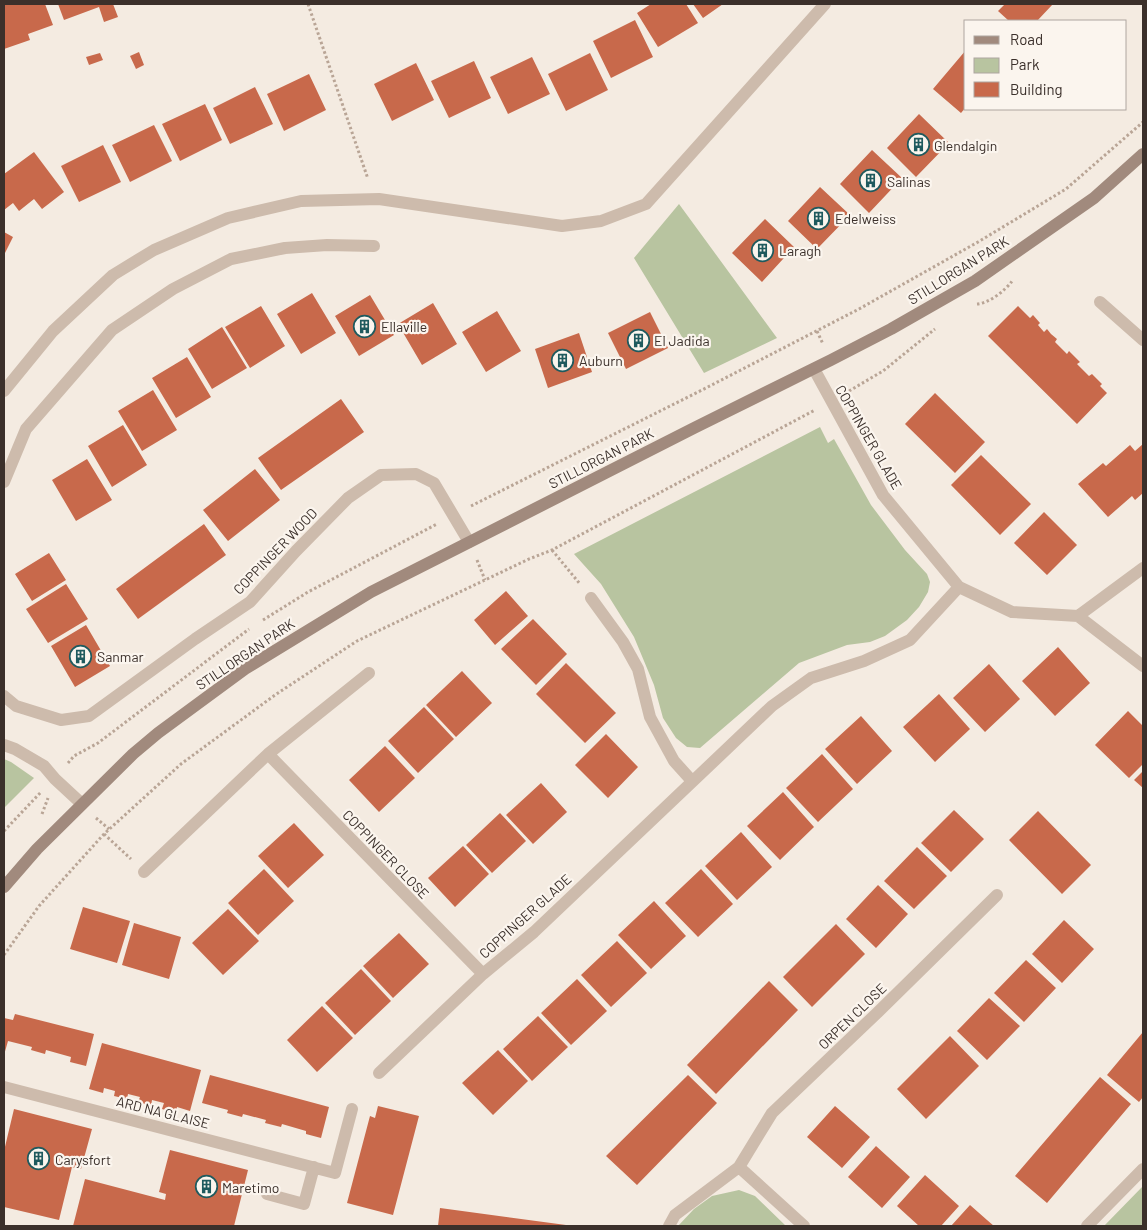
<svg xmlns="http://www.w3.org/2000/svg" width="1147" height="1230" viewBox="0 0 1147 1230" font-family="Barlow,sans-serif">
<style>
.green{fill:#b8c4a0}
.building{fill:#c8694b}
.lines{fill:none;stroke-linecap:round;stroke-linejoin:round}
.path{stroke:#b9a596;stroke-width:3;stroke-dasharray:2.5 2.5;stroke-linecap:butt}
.street{stroke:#cdbbac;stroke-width:12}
.secondary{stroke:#a18a7d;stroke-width:12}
.labels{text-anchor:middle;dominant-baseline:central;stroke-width:4.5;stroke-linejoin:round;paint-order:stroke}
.poi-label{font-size:14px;fill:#3b302b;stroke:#fbf5ee;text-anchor:start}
.street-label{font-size:14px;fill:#3b302b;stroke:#fbf5ee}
</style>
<rect width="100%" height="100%" fill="#f4ebe1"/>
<path class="green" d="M679,204L777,338L704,373L634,258Z
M820,427L828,443L834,439L871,505L905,550L927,574L930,582L928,592L919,607L907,620L885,636L870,642L847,645L799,663L700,748L687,747L676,738L663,718L654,685L634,637L601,584L574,554Z
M4,759L11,762L34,778L4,808Z
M1143,1186V1226H1104Z
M739,1190L755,1196L786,1226H678L694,1209L712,1196Z"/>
<path class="building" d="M4,4H45L53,25L28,34L30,40L4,49Z
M58,4H113L118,17L104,22L99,7L64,20Z
M651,4H686L698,23L658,47L637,13Z
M693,4H723L703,18Z
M1005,4H1053L1037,21H1009L998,11Z
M635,20L653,57L611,78L593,41Z
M966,50V107L961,113L933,89Z
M139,52L144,65L136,69L130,56Z
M100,53L103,60L89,65L86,57Z
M590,53L608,90L566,111L548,74Z
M532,57L550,94L508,114L490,77Z
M474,61L491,98L449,118L431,81Z
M416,63L434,100L392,121L374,84Z
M309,74L326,110L284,131L267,94Z
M255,87L273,124L230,144L213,108Z
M205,104L222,140L180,161L162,124Z
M919,114L949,143L916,177L887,148Z
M154,125L172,161L130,182L112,145Z
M103,145L121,182L79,202L61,166Z
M872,150L902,178L869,213L840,184Z
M34,152L64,192L42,209L34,199L19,211L13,203L4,210V174Z
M820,187L850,215L817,249L788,221Z
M765,219L794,247L762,282L732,253Z
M4,232L13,237L4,255Z
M312,293L336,333L301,354L277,314Z
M370,295L394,335L359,356L335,316Z
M433,303L457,344L422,365L398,324Z
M261,306L285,346L250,368L225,327Z
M1018,306L1030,318L1033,315L1040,323L1038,325L1044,332L1047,329L1051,334L1057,339L1055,342L1067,354L1069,351L1080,362L1077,364L1089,376L1092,374L1102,384L1100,386L1107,393L1077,424L988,336Z
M497,311L521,351L486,372L462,332Z
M650,312L668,348L626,369L608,333Z
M222,327L247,368L212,389L188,349Z
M579,333L592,372L548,388L535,349Z
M187,357L211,397L176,418L152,378Z
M153,390L177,430L142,451L118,411Z
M935,393L985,442L955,473L905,424Z
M341,399L364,432L281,490L258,458Z
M123,425L147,465L112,487L88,446Z
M1143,444V493L1135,500L1132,496L1108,517L1078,484L1103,463L1106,466L1130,445L1135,451Z
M981,455L1031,504L1000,535L951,485Z
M87,459L112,500L76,521L52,480Z
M255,469L280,500L228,541L203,510Z
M1044,512L1077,545L1047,575L1014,543Z
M204,524L226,555L138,619L116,589Z
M49,553L66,580L32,601L15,574Z
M66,584L88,619L48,643L26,609Z
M506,591L528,616L495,645L474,620Z
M533,619L567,654L536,685L501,649Z
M86,625L110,666L75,687L51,646Z
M1058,647L1090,683L1055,716L1022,681Z
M566,663L616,713L585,743L536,694Z
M989,664L1020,699L985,732L953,698Z
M462,671L492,703L456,737L426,705Z
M939,694L970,729L935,762L903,727Z
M424,707L454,739L418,773L388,741Z
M1128,711L1143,726V764L1129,778L1095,745Z
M861,716L892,751L857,784L825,749Z
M606,734L638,767L608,798L575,765Z
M385,746L415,778L379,812L349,780Z
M822,754L853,789L818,822L786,788Z
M1143,771V788L1134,780Z
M541,783L567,812L533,844L506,815Z
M783,792L814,827L780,860L747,826Z
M954,810L984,839L951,872L921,843Z
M1038,811L1091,865L1062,894L1009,840Z
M500,813L526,841L492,873L466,845Z
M294,823L324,855L288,888L258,856Z
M741,832L772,867L737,900L705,866Z
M463,846L489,874L455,907L428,878Z
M917,847L947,876L914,909L884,881Z
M264,869L294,901L258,935L228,903Z
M701,869L733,904L698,937L665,903Z
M878,885L908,914L876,948L846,919Z
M654,901L686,936L651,969L618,935Z
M83,907L130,921L117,963L70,949Z
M228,909L259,941L223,975L192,943Z
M1064,920L1094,949L1062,983L1032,954Z
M134,923L181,937L169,979L122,965Z
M836,924L865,954L812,1007L783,977Z
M399,933L429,964L393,998L363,966Z
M617,941L647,973L611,1007L581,975Z
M1026,960L1056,988L1024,1022L994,993Z
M361,969L391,1001L355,1035L325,1003Z
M577,979L607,1011L571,1045L541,1013Z
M769,981L798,1010L716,1094L687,1065Z
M989,998L1020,1026L987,1060L957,1031Z
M322,1006L353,1038L317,1072L287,1040Z
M15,1014L94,1034L86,1066L70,1062L71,1057L46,1050L45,1054L31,1050L32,1047L8,1041L4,1055V1018L13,1020Z
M538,1016L568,1047L532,1081L503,1049Z
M1143,1032V1097L1139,1102L1107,1075Z
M950,1036L979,1066L926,1119L897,1089Z
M102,1043L201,1070L190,1111L177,1107L176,1113L162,1109L164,1103L152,1100L151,1106L138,1102L140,1097L128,1094L127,1099L114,1096L115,1091L104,1088L103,1093L89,1089Z
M498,1050L528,1081L493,1115L462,1083Z
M210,1075L329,1107L321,1138L306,1134V1131L282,1124L281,1127L265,1123L266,1120L243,1114L242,1117L227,1113L228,1110L202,1103Z
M688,1075L717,1103L637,1185L606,1156Z
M1100,1077L1131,1104L1047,1203L1015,1176Z
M378,1106L419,1116L393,1215L347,1203L370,1116L375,1118Z
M835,1106L870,1137L842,1168L807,1137Z
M14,1109L92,1129L81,1169L72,1167L59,1220L4,1207V1151Z
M876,1146L910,1177L882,1208L848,1177Z
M170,1150L248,1170L234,1226H73L85,1179L165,1200L166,1194L159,1192Z
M925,1175L959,1206L941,1226H919L897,1206Z
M970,1205L987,1220L994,1226H951Z
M440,1208L566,1225V1226H438Z"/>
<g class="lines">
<path class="path" d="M308,4L368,179
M977,304C989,303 1005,291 1012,281
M817,331L823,344
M849,391L883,371L935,329
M471,506L702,390L859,309L978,242L1066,189L1143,122
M552,550L580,584
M477,560L485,580
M263,620L308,592L437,524
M68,763L74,756L98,743L249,629
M42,814L48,798
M96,818L109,829
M4,831L41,792
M104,834L131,859
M4,955L39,906L104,834L181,764L275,695L357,641L529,559L552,550L815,410"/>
<path class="street" d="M1100,302L1143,340
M814,369L883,495L959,587L1012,612L1078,616L1143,666
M4,391L53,331L113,275L154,250L228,218L301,201L379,199L562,226L601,221L646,204L825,4
M4,482L26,429L112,330L173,289L231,259L285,248L327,245L374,246
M591,598L623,642L638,669L650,717L674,761L692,781
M1078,616L1143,568
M4,696L16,706L61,720L89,716L195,639L250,602L296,551L348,498L381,475L416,474L434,483L469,542
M4,745L15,749L44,766L55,779L82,804
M268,754L483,974
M144,872L268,754L369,673
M379,1073L483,974L534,932L772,706L811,678L864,661L910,640L959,587
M4,1087L335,1173L352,1109
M739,1167L804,1226
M267,1194L304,1204L314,1167
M669,1226L675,1215L739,1167L772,1113L876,1014L997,895
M1087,1226L1143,1169"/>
<path class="secondary" d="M4,887L37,849L133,754L158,733L245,669L371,592L694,428L831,360L891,329L975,281L1094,198L1143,154"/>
</g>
<defs>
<symbol id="building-ring" viewBox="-11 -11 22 22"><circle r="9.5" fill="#fbf5ee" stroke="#1f5a5e" stroke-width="1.5"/><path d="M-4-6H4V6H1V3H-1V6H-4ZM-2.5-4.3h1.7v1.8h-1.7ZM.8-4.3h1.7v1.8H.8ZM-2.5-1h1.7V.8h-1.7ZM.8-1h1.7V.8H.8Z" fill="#1f5a5e"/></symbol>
</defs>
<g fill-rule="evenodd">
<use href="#building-ring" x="906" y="132" width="25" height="25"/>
<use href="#building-ring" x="858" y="168" width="25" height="25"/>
<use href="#building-ring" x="806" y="206" width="25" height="25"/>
<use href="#building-ring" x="750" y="238" width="25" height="25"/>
<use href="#building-ring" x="352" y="314" width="25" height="25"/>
<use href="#building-ring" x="626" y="328" width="25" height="25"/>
<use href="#building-ring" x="550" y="348" width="25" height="25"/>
<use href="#building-ring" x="68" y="644" width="25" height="25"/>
<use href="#building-ring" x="26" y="1146" width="25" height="25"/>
<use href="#building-ring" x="194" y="1174" width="25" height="25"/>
</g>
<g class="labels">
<g class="poi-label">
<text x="934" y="145">Glendalgin</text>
<text x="887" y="181">Salinas</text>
<text x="835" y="218">Edelweiss</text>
<text x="779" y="250">Laragh</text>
<text x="381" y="326">Ellaville</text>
<text x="654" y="340">El Jadida</text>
<text x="579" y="360">Auburn</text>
<text x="97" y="656">Sanmar</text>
<text x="55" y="1159">Carysfort</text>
<text x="222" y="1187">Maretimo</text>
</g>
<g class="street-label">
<text transform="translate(958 270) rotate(-32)">STILLORGAN PARK</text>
<text transform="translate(869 437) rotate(60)">COPPINGER GLADE</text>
<text transform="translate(601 458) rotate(-27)">STILLORGAN PARK</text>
<text transform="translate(275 551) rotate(-46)">COPPINGER WOOD</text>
<text transform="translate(245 654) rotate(-34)">STILLORGAN PARK</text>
<text transform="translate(386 854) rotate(46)">COPPINGER CLOSE</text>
<text transform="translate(525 916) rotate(-42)">COPPINGER GLADE</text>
<text transform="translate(852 1016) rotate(-44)">ORPEN CLOSE</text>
<text transform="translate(163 1112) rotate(14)">ARD NA GLAISE</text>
</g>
</g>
<rect width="1147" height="1230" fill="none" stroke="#3b302b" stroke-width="10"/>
<rect x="964" y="20" width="162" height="90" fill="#fbf5ee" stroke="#aea6a0"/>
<rect x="974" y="36" width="25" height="8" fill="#a18a7d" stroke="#aea6a0"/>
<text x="1010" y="45" font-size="15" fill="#3b302b">Road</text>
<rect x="974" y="58" width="25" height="15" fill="#b8c4a0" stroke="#aea6a0"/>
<text x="1010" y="70" font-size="15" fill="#3b302b">Park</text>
<rect x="974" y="82" width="25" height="15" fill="#c8694b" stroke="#aea6a0"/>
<text x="1010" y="95" font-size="15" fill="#3b302b">Building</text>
</svg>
